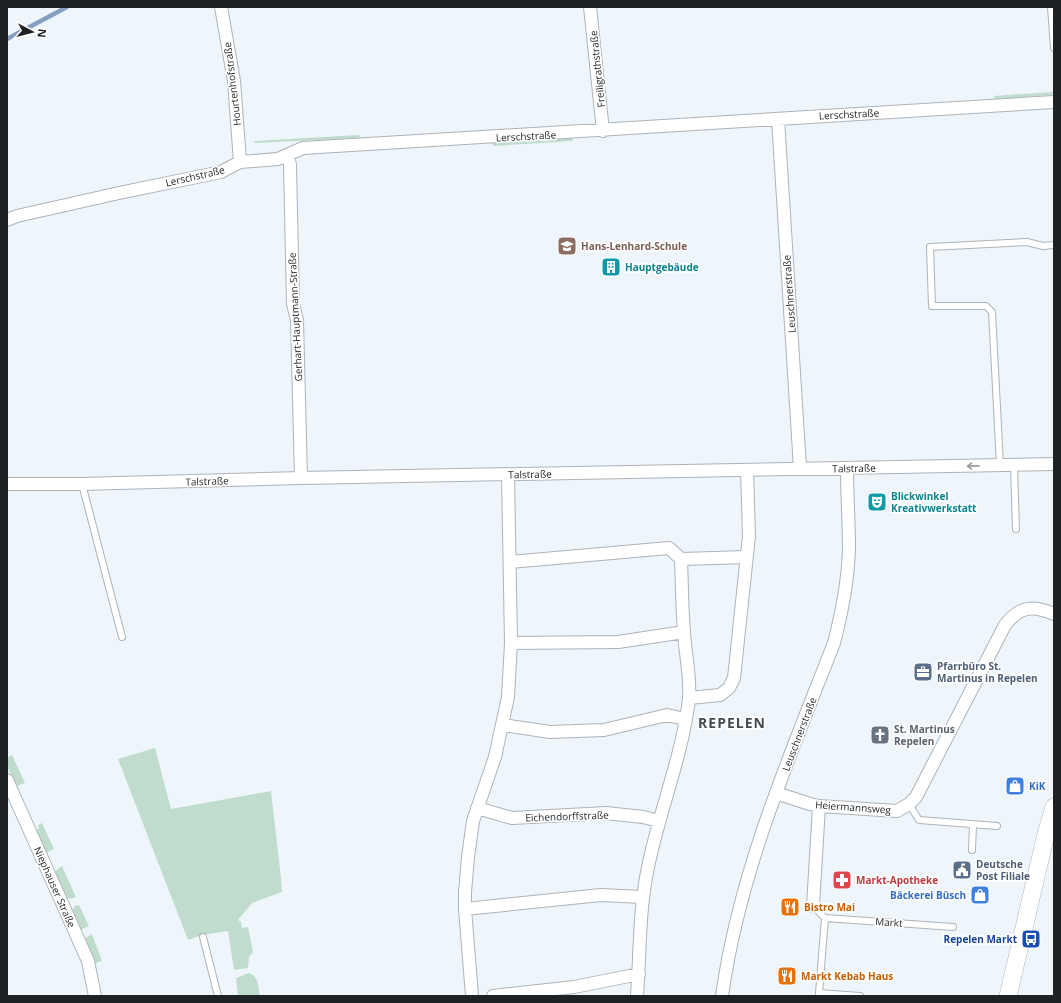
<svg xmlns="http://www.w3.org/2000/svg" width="1061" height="1003" viewBox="0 0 1061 1003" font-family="'Open Sans',sans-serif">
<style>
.green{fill:#c0dccd}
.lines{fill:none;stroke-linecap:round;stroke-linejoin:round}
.stream{stroke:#87a0c2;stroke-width:4.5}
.lane-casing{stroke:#adb3b9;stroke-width:8}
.street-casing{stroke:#adb3b9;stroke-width:14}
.secondary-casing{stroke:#adb3b9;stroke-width:18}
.lane{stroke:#fff;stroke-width:6}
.street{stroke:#fff;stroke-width:12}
.secondary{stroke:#fff;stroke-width:17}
.oneway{stroke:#9a9c9c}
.labels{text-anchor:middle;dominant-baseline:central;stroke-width:3.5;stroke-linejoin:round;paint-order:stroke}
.street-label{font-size:10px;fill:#1f2224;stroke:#fff}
.education-label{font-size:10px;font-weight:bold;fill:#785e54;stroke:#fff;text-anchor:start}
.culture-label{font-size:10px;font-weight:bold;fill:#0d838f;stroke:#fff;text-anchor:start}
.service-label{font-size:10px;font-weight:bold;fill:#4e5e75;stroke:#fff;text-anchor:start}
.worship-label{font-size:10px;font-weight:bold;fill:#5b616d;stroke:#fff;text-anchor:start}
.shop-label{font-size:10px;font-weight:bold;fill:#366cbe;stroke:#fff;text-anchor:start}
.health-label{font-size:10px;font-weight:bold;fill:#be3a42;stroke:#fff;text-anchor:start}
.food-label{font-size:10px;font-weight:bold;fill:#c56008;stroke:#fff;text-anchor:start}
.transit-label{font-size:10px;font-weight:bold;fill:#164399;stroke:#fff;text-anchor:end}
.district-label{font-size:14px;font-weight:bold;letter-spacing:1px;fill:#454b4f;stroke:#fff}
</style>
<rect width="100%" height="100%" fill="#eff6fb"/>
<path class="green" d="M1053,92L1052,95L995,99L994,96Z
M358,135L361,136L358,138L254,143L255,141Z
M572,138L573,141L493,146V143Z
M155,748L171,809L271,791L281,878L282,892L252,903L238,920L241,922L242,928L248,927L253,952L249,957L248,968L234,970L228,931L202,935L188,940L118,759Z
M12,755L25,783L16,786L7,766V758Z
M42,823L54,849L46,853L36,831L39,828L38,825Z
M62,866L76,897L70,899L65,897L54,872Z
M79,905L89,926L80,930L72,911L75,906Z
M92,934L102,961L98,962L94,966L84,939Z
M249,973C259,976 258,987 260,996H238L236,978Z"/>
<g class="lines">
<path class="stream" d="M7,39L67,7"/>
<defs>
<path id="lane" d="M1051,7L1054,48
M1000,465L992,312L986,306H932L930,247L1027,242L1043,246L1054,245
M1014,465L1016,529
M82,484L122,637
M909,804L919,820L997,826
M972,850L973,824
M813,906L825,918L953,927
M825,918L819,993L860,996
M203,937L218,996"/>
<path id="street" d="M221,7L234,81L240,162
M590,7L603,131
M778,119L800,468
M288,155L290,165L293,304L297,320L301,478
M7,220L17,216L119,193L221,172L240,162L278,159L303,148C554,135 804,117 1054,102
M7,484H82L301,478L1054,464
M681,559L747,557
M510,562L669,548L681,559C682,584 682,608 684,632C685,654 691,677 689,699C682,758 658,814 647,872C639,913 640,955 637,996
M511,643L618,642L684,632
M689,698L720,695L729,688L734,678L749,536L747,470
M503,725L550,732L604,730L667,715L685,719
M7,780L88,961L95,996
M776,793L810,804L819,806L897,811L909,804L916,797L1005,625C1020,606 1032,605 1054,614
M477,808L512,818L606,813L643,817L659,821
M813,906L819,806
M465,909L601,895L643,897
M472,996L465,909V892L468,857L473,821L495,757L508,697L511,643L508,474
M493,996L574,987L639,974
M722,996C739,873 789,758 834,643C842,612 848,581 849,549C849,522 847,495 847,468"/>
<path id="secondary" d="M1008,996L1046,834L1054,807"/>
</defs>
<use href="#lane" class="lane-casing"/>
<use href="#street" class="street-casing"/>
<use href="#secondary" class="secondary-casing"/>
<use href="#lane" class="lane"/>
<use href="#street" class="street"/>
<use href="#secondary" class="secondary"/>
</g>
<defs><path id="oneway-shaft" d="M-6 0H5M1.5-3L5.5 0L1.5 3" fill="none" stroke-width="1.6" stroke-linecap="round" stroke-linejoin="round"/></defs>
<use class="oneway" href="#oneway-shaft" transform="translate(973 466) rotate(179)"/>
<defs>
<symbol id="school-square" viewBox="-11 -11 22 22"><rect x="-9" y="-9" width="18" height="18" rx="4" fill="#8d6e63" stroke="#fff"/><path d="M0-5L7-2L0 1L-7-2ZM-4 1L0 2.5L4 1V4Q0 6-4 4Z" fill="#fff"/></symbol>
<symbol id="building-square" viewBox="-11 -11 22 22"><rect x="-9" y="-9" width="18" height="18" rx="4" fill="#0f9aa8" stroke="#fff"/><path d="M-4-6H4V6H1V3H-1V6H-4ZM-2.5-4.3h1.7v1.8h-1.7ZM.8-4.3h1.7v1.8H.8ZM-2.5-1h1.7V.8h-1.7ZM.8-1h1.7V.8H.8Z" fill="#fff"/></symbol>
<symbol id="theatre-square" viewBox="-11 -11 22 22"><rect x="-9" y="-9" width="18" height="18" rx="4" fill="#0f9aa8" stroke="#fff"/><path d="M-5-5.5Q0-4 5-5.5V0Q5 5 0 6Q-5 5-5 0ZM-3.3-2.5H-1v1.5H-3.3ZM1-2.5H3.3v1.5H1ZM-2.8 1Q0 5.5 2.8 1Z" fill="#fff"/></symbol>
<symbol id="office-square" viewBox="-11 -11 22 22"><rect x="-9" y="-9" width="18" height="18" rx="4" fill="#5c6f8a" stroke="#fff"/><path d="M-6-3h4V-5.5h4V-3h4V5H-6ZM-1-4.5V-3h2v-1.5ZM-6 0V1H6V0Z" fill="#fff"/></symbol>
<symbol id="church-square" viewBox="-11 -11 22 22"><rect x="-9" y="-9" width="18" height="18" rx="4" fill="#6b7280" stroke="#fff"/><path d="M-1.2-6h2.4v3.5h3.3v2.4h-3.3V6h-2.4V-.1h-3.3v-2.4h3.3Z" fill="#fff"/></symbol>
<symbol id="shop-square" viewBox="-11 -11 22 22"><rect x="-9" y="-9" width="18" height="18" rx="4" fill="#3f7fe0" stroke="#fff"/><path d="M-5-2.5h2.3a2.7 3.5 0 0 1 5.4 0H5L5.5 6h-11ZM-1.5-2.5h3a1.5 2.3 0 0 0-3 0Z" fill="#fff"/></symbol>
<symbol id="civic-square" viewBox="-11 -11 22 22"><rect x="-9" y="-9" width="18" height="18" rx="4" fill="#5c6f8a" stroke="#fff"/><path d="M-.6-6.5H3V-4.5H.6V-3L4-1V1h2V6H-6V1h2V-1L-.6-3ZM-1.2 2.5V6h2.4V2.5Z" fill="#fff"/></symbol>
<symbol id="pharmacy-square" viewBox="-11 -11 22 22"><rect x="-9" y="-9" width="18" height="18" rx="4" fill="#e0444e" stroke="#fff"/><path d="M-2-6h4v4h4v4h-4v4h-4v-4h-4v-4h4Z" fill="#fff"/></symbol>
<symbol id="restaurant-square" viewBox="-11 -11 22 22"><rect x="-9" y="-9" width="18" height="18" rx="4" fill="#e8710a" stroke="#fff"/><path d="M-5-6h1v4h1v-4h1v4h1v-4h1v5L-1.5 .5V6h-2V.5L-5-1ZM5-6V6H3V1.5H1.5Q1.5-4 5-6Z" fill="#fff"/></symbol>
<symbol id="bus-square" viewBox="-11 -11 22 22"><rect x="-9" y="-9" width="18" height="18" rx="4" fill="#1a4fb4" stroke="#fff"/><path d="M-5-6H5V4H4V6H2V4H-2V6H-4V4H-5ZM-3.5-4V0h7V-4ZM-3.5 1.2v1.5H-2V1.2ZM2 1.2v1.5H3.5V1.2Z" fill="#fff"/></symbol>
</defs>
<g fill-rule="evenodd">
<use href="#school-square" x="556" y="235" width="22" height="22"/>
<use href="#building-square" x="600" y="256" width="22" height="22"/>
<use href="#theatre-square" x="866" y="491" width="22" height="22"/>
<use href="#office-square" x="912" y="661" width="22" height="22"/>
<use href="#church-square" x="869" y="724" width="22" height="22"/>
<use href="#shop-square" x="1004" y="775" width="22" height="22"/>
<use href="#civic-square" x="951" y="859" width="22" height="22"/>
<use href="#pharmacy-square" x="831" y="869" width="22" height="22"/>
<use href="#shop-square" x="969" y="884" width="22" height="22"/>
<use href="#restaurant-square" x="779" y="896" width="22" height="22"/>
<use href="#bus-square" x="1020" y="928" width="22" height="22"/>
<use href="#restaurant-square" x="776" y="965" width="22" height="22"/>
</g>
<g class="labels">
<g class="street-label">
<text transform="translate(597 69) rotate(-96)">Freiligrathstraße</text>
<text transform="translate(232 84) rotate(-97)">Hourtenhofstraße</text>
<text transform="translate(849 114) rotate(-3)">Lerschstraße</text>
<text transform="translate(526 136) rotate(-3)">Lerschstraße</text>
<text transform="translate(195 176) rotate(-13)">Lerschstraße</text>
<text transform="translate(789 294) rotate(-94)">Leuschnerstraße</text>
<text transform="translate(295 317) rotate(-93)">Gerhart-Hauptmann-Straße</text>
<text transform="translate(854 468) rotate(-1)">Talstraße</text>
<text transform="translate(530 474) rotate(-1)">Talstraße</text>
<text transform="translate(207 481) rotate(-2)">Talstraße</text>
<text transform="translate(799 734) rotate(-69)">Leuschnerstraße</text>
<text transform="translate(853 807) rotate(4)">Heiermannsweg</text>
<text transform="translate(567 816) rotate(-2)">Eichendorffstraße</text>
<text transform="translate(55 887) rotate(66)">Niephauser Straße</text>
<text transform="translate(889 922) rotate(4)">Markt</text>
</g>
<g class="education-label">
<text x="581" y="246">Hans-Lenhard-Schule</text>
</g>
<g class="culture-label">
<text x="625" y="267">Hauptgebäude</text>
<text x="891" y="496">Blickwinkel<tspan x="891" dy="12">Kreativwerkstatt</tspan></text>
</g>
<g class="service-label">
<text x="937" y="666">Pfarrbüro St.<tspan x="937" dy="12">Martinus in Repelen</tspan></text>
<text x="976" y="864">Deutsche<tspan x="976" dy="12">Post Filiale</tspan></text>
</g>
<g class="worship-label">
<text x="894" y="729">St. Martinus<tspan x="894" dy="12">Repelen</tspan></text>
</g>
<g class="shop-label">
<text x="1029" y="786">KiK</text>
<text x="966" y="895" text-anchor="end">Bäckerei Büsch</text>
</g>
<g class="health-label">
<text x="856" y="880">Markt-Apotheke</text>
</g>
<g class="food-label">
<text x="804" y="907">Bistro Mai</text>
<text x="801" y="976">Markt Kebab Haus</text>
</g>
<g class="transit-label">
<text x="1017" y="939">Repelen Markt</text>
</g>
<g class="district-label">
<text x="732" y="722">REPELEN</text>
</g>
</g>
<rect width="1061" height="1003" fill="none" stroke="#1f2224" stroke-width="16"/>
<g transform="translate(32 32) rotate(97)" stroke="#ffffff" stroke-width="3" paint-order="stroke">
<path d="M0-3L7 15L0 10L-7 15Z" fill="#1f2224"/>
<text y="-6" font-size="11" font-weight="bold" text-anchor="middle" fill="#1f2224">N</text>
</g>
</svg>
